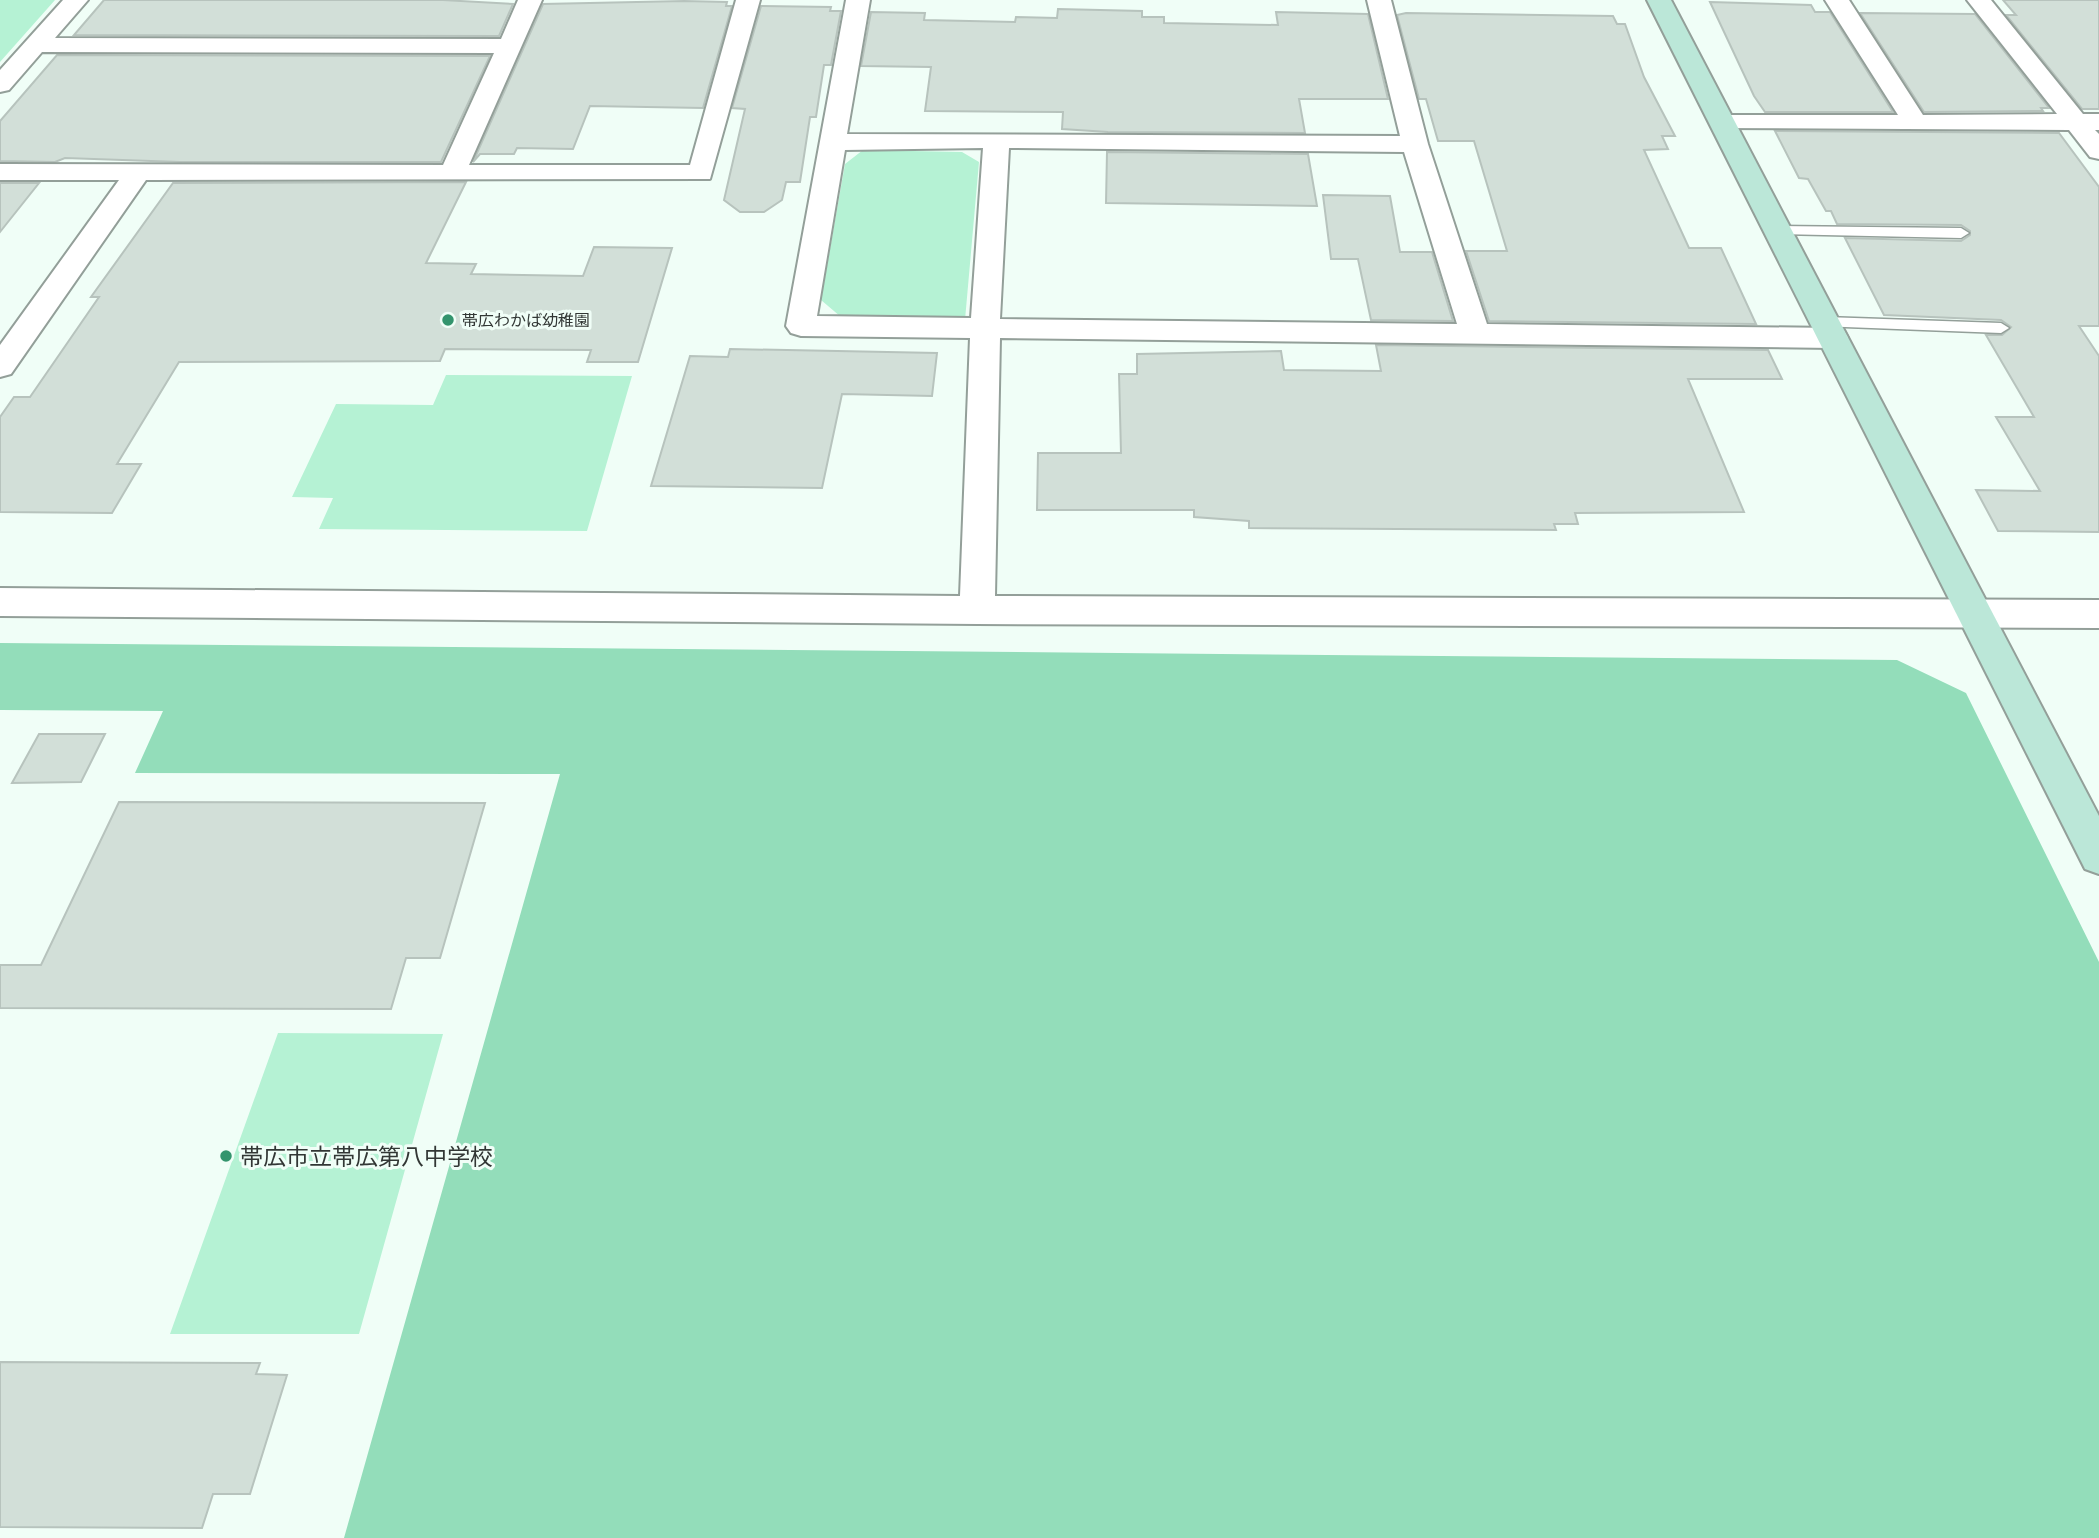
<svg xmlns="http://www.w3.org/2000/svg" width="2099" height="1538" viewBox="0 0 2099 1538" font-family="'PT Sans','Noto Sans JP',sans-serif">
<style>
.green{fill:#b5f2d4}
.forest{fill:#93ddba}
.building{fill:#d2dfd8;stroke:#b7c3bd;stroke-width:2}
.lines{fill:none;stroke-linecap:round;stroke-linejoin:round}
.lane-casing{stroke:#939f99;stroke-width:3}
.street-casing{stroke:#939f99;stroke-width:4}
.secondary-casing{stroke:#939f99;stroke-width:4}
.lane{fill:#fff;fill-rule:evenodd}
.street{fill:#fff;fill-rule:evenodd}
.secondary{fill:#bbe7d8;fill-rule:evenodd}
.poi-dot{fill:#33946d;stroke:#f0fef7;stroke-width:2.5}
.labels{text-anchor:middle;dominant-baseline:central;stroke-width:6;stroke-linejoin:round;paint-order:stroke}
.far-poi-label{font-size:16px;fill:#323735;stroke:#f0fef7;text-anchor:start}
.near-poi-label{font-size:23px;fill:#323735;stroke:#f0fef7;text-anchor:start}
</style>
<rect width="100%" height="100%" fill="#f0fef7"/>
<path class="green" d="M0,0H55L0,62Z
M863,150L962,152L979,162L965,320L841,317L821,300L845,164Z
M446,375L632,376L587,531L319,529L333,498L292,497L336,404L433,405Z
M278,1033L443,1034L359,1334H170Z"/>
<path class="forest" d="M0,643L1897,660L1966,693L2099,962V1538H344L560,774L135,773L163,711L0,710Z"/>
<path class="building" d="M104,0H443L513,4L499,36L74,35Z
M2003,0H2099V109H2082L2006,15H2016Z
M684,1L727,2L726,6H732L703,108L590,106L573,149L517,148L514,154H480L473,162L543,4Z
M1710,2L1811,5L1815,12H1830L1893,112H1765L1754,96Z
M761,6L831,7L830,11H841L831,65H824L816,117H810L800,182H786L782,200L764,212H740L724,200L745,109L732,108Z
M1058,9L1142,11V17H1164V23L1278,25L1276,12L1368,14L1388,99H1299L1305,133L1108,132L1062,129L1063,112L925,111L931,67L861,66L871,12L925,13L924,20L1015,22L1016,17L1057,18Z
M1406,13L1613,16L1617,24H1625L1644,77L1675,136H1662L1668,149L1644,150L1689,248H1721L1756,324L1489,321L1466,251H1507L1474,141H1438L1426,99H1419L1397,15Z
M1860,13L1975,14L2049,108H2041L2043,111L1924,112Z
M57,55L490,56L441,162H180L65,158L55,162L0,161V121Z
M1775,131L2059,133L2099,187V326H2079L2099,356V532L1998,531L1976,490L2040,491L1996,417H2034L1986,335H2002L2011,327L2001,320L1884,315L1845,238L1961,241L1970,235V231L1961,225L1837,224L1831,211H1826L1808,179L1799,178Z
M1107,152L1308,154L1317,206L1106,203Z
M466,182L426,263L476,264L471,274L583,276L594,247L672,248L638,362H587L591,350L445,349L440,361L179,362L117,464H141L112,513L0,512V417L14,397H30L99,297H91L173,183Z
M0,183H39L0,232Z
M1323,195L1390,196L1400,252H1432L1453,321L1371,320L1358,259H1331Z
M1376,345L1768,350L1782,379H1688L1744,512L1575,513L1578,524H1554L1556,530L1249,528V521L1194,517V510H1037L1038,453H1121L1119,374H1137V354L1281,351L1284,370L1381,371Z
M730,349L937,353L932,396L842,394L822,488L651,486L690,356L728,357Z
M39,734H105L81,782L12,783Z
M119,802L485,803L440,958H406L391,1009L0,1008V965H41Z
M0,1362L260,1363L256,1374L287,1375L250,1494H213L202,1528L0,1527Z"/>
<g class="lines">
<defs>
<path id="lane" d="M1778,226L1961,228L1969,233L1961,238L1773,234L1770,231Z
M1825,317L2001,323L2009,328L2001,333L1819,326V318Z"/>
<path id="street" d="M63,0H88L55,38L501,39L518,0H542L469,165H690L736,0H760L710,179L146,180L11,374L0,377V345L119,180H0V164L443,165L494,53L42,52L9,90L0,92V70Z
M846,0H870L847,134L1400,136L1367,0H1391L1428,144L1487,324L1833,328L1844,331L1848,338L1844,345L1833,348L1000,338L995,596L2099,600V628L977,624L0,616V588L960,596L970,338L801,336L791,333L786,326ZM983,148L971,318L817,316L845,150ZM1009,148L1404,152L1457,324L1000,319Z
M1825,0H1849L1923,115L2057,114L1967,0H1991L2083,114H2099V130H2095L2099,134V159L2090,157L2069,130L1714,128L1710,123L1714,118L1723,115H1898Z"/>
<path id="secondary" d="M1647,0H1671L2099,816V874L2085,869Z"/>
</defs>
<use href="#lane" class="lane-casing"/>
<use href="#street" class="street-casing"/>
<use href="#secondary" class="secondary-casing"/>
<use href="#lane" class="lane"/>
<use href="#street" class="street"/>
<use href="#secondary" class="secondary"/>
</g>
<g class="poi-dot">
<circle cx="448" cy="320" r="7"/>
<circle cx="226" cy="1156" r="7"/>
</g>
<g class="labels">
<g class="far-poi-label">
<text x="462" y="320">帯広わかば幼稚園</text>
</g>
<g class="near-poi-label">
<text x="240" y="1156">帯広市立帯広第八中学校</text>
</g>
</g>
</svg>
